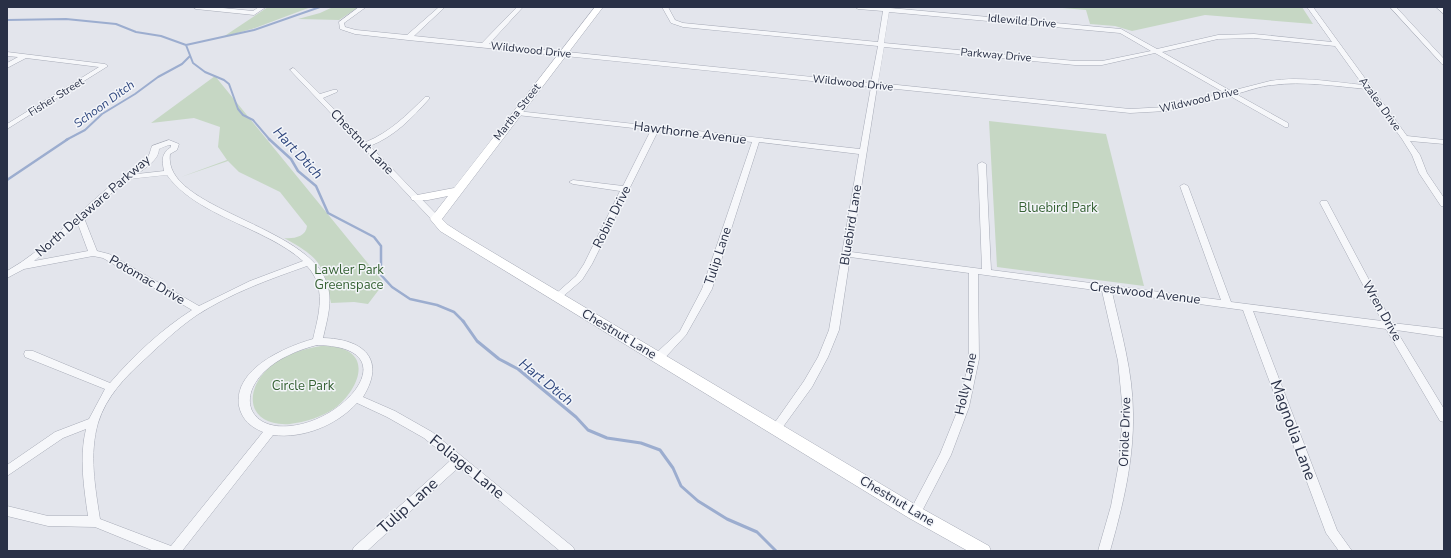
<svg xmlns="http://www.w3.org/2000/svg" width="1451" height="558" viewBox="0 0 1451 558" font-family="'Nunito Sans',sans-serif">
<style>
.green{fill:#c6d7c4}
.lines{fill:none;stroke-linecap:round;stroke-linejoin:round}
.stream-far2{stroke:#9cadcf;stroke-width:2}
.stream-far1{stroke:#9cadcf;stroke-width:2.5}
.stream{stroke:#9cadcf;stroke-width:3}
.street-casing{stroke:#a7abb7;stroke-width:1}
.secondary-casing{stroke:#a7abb7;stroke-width:1}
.street{fill:#f6f7fa;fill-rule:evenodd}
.secondary{fill:#fff;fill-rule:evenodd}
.labels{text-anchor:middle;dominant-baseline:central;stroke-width:3;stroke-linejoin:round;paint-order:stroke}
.far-street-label{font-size:11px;fill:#293046;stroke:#f3f5f9}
.far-water-label{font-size:12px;font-style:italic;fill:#2f477e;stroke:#f3f5f9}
.street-label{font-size:13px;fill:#293046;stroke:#f3f5f9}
.park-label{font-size:13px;fill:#376335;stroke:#f3f5f9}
.water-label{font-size:14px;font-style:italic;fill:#2f477e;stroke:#f3f5f9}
.near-street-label{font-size:16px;fill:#293046;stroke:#f3f5f9}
</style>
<rect width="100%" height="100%" fill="#e3e5ec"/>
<path class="green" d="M268,7H311L255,28L223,37Z
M333,7H359L339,20L298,19L320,13Z
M1051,7H1302L1313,24L1205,15L1132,31L1115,26L1090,24L1086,10Z
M215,76L384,283L368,304L354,302L331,303C323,263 320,258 284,238C293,239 306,237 307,226L280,192L239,172L228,161L181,177L227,160L218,147L220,127L194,118L151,123Z
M989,121L1106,134L1144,286L997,267Z
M321,346C326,346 331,346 336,347C375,355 356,392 335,408C322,417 305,422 290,424C247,427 242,390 271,366C285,354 303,349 321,346Z"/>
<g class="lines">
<path class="stream-far2" d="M7,20L66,19L116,24L136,32L161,36L186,45L193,63L205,72L224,80L229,84L238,109L243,115L253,120L270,140
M186,45L254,30L320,7
M66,140L85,130L102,114L135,94L158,77L182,64L190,56"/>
<path class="stream-far1" d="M269,139L291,159L298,171L316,186L328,213L374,237L381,246V275L392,287L410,299L437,305L454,312L464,322
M7,180L68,139"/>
<path class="stream" d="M463,321L477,341L499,359L518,369L576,417L588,430L607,438L641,443L660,450L673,468L681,486L698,501L727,519L757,532L776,551"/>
<defs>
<path id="street" d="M193,7H213L253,11L259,7H266L254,15L196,9Z
M359,7H366L344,23L345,27L356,30L407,35L439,7H445L414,36L482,43L517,7H523L489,44L871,83L878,46L683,27L671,23L662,7H668L675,20L683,23L878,42L883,11L858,9L855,7H890V8L1121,29L1157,49L1218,35L1254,34L1332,42L1307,7H1313L1407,136L1444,140V144L1410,141L1420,155L1427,173L1444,198V206H1441L1419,173L1412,155L1402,139L1366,89C1335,86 1303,81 1273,85C1260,86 1248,91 1236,94L1288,123V127H1285L1230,96L1166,111L1130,113L877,87L851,252L982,269L978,164L982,162L986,164L991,270L1221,300L1180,186L1184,184L1188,186L1231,302L1382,321L1320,203L1321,201H1327L1392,323L1444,329V337L1396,330L1444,409V422L1440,421L1386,329L1253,311L1337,530L1352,551H1339L1326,533L1243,310L1112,292C1121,332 1133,372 1133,413C1134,460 1123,505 1110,551H1098L1111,506L1119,463L1123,412L1118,361L1102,291L978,274L979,359L969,407L951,455L919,517L915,518L911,517L909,513L940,454L959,407L969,359V273L850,257L839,330L828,357L812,387L780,431L776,432L772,431L771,428L804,381L818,357L829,330L859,154L759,142L712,289L686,335L662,361H654L653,358L654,355L680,331L702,289L752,142L658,131L592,264L582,280L560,299L557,300L552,297L576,276L584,264L620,191L573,184L569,182L573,180L623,186L651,130L517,115L514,113L517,111L860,149L871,87L408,40L355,34L340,29L339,22ZM889,12L1120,33L1151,51L1102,61H1075L884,43ZM1254,38L1335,46L1363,85C1333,82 1300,76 1270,81C1257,84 1244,88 1231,91L1162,52L1218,39ZM884,47L1075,65H1102L1155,53L1225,93L1166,107L1130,109L878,83Z
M1390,7H1396L1444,59V65L1442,64Z
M1436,7H1442L1444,9V14Z
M7,52L105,64L108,66L7,129V124L99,67L26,58L7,68V63L18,57L7,56Z
M293,68L295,69L320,94L333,90H337V92L323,98L366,142C390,132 407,115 425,97H429V99C411,119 395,136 370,146L439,217L440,219L439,221H433L291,71L290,70Z
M169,140L179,144L177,150L170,154C162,209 310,225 327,284C333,301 327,320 323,338C362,339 387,358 363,397L395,411L432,432L573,547L575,551H560L459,467L367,551H352L354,547L451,460L424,438L387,417L357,403C337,425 303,439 273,435L182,551H154L95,527L48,526L7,516V506L48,516H88C84,488 79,458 86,429L63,438L7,476V465L55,432L89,419L105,389L25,357L24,354L25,351H33L110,383C133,356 162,329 192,310L103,258L93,256L24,269L7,278V271C46,249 75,215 109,187C120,177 136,170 146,160C150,155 150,151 152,146ZM169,145H171V147C161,154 162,160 164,171L137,174C145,168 159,160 159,149ZM167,175C196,216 265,227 303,261L250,281L199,306L109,254L97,251L84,218L115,190L129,179ZM78,224L88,251L34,261ZM307,266C327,287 319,314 313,339C285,347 233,369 239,406C242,420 251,427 263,432L171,546L100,519C95,487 89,454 98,423C106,397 125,377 144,360C161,344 178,328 197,315C231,293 270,279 307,266ZM317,345C408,347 347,421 290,426C252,430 236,400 264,372C278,358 298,350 317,345Z"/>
<path id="secondary" d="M595,7H603L442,219L448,225L462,234L921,508L989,546L991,551H968L909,518L440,231L430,219L448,196L428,200H412L411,198L412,196L454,188Z"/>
</defs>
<use href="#street" class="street-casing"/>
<use href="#secondary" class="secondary-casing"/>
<use href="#street" class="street"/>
<use href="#secondary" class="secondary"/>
</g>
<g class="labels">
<g class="far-street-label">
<text transform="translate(1022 21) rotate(5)">Idlewild Drive</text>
<text transform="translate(531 50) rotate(6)">Wildwood Drive</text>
<text transform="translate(996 55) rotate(5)">Parkway Drive</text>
<text transform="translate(853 83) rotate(6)">Wildwood Drive</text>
<text transform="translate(56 97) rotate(-32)">Fisher Street</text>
<text transform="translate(1199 100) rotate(-13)">Wildwood Drive</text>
<text transform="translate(1380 104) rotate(54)">Azalea Drive</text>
<text transform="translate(517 112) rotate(-52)">Martha Street</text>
</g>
<g class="far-water-label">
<text transform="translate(104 104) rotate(-36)">Schoon Ditch</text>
</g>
<g class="street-label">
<text transform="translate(690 133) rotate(7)">Hawthorne Avenue</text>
<text transform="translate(362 142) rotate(46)">Chestnut Lane</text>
<text transform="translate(93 206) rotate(-41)">North Delaware Parkway</text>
<text transform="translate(612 217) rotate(-63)">Robin Drive</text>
<text transform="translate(851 225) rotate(-81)">Bluebird Lane</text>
<text transform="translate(718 256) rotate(-72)">Tulip Lane</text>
<text transform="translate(147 280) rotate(30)">Potomac Drive</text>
<text transform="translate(1145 293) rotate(7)">Crestwood Avenue</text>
<text transform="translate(1382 311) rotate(61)">Wren Drive</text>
<text transform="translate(619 334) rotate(31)">Chestnut Lane</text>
<text transform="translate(966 384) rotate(-78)">Holly Lane</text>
<text transform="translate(1125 432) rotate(-88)">Oriole Drive</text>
<text transform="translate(897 501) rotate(31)">Chestnut Lane</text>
</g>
<g class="park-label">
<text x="1058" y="208">Bluebird Park</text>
<text x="349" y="270">Lawler Park<tspan x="349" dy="15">Greenspace</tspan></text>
<text x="303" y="386">Circle Park</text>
</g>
<g class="water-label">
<text transform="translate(298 153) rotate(47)">Hart Dtich</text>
<text transform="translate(546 382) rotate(39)">Hart Dtich</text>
</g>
<g class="near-street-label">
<text transform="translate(1293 430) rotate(70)">Magnolia Lane</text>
<text transform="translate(467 467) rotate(39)">Foliage Lane</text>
<text transform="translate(408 506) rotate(-42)">Tulip Lane</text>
</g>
</g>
<rect width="1451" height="558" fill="none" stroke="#293046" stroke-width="16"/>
</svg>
